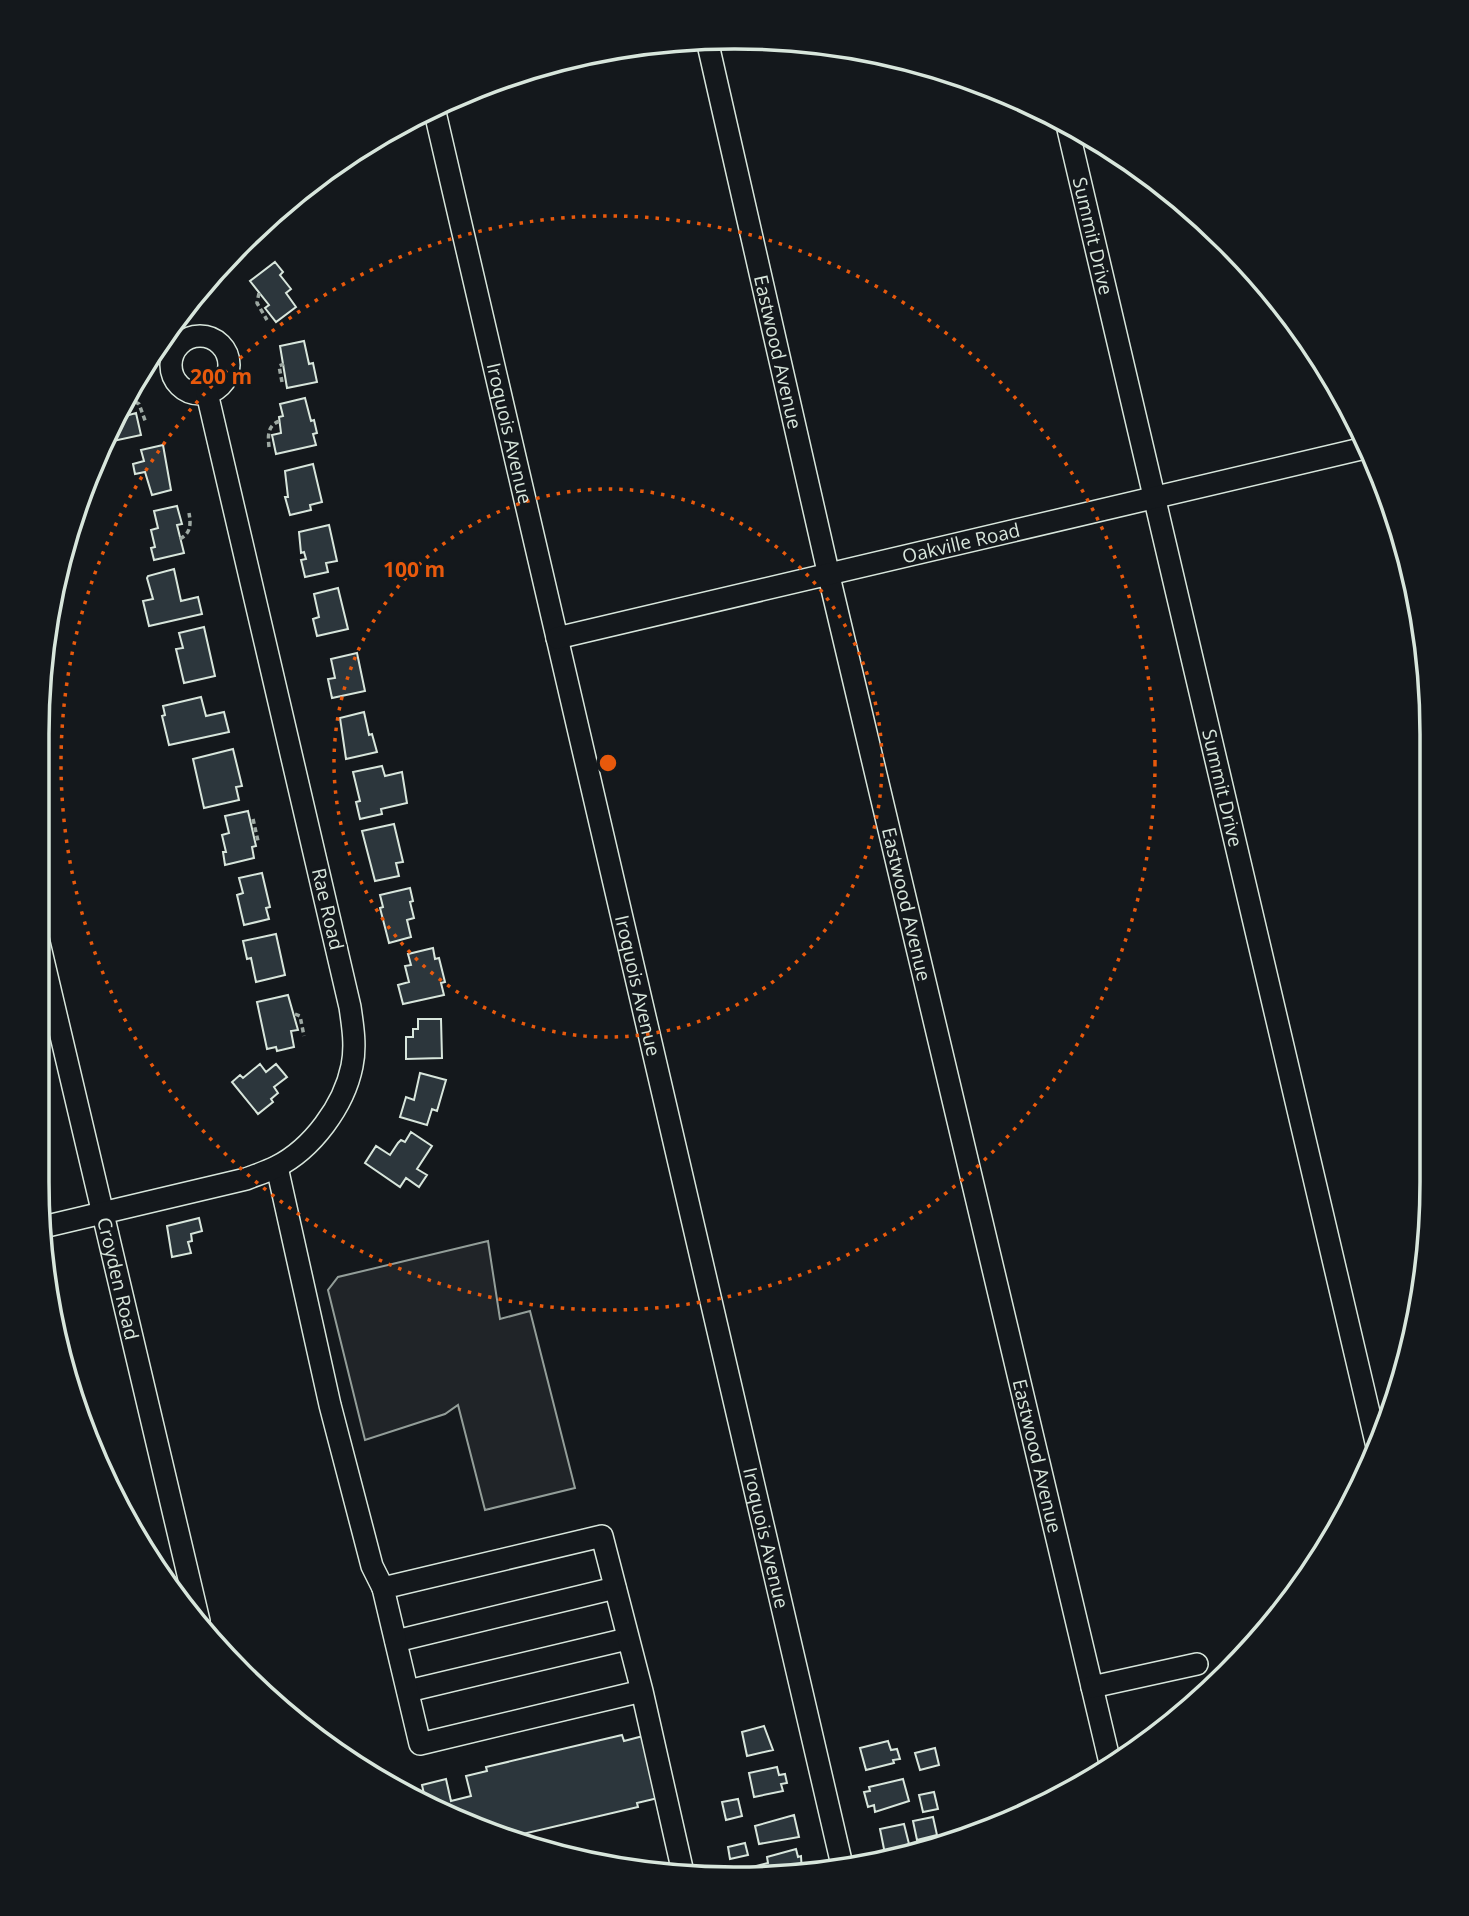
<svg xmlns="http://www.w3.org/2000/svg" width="1469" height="1916" viewBox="0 0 1469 1916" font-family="'Open Sans',sans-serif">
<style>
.green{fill:#202428;stroke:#939e99;stroke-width:2}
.building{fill:#2c363c;stroke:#d8e6dc;stroke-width:2}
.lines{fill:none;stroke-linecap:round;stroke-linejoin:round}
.minor-casing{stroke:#d8e6dc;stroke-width:24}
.path{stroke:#9da8a2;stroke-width:3.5;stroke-dasharray:5 3.5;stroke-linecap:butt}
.minor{stroke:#14181c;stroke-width:21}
.ring{fill:none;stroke:#e8590c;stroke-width:3.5;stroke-dasharray:3.5 7}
.labels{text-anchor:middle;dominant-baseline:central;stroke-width:5;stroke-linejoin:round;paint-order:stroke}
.street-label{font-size:19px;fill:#d8e6dc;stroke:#14181c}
.rim{fill:none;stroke:#d8e6dc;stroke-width:3.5}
.centre{fill:#e8590c;stroke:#14181c;stroke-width:3.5}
.ring-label{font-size:21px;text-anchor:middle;font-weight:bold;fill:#e8590c;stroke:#14181c;stroke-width:5;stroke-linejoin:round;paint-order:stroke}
</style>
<rect width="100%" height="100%" fill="#14181c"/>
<path class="green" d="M488,1241L500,1319L530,1311L575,1488L485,1510L458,1405L445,1414L365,1440L328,1290L338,1277Z"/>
<path class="building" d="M275,262L283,272L280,275L291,289L286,293L296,307L276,322L265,308L269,305L250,281Z
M304,341L309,364L313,363L317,382L287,388L280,346Z
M305,398L311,421L314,420L317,433L313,434L316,445L276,454L272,435L281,433L279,417L283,416L280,404Z
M126,400L129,415L136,413L141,435L104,443L109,426Z
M163,445L171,490L152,495L145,472L135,474L133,464L144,461L141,450Z
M313,464L322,502L310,505L311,510L290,515L285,497H288L285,471Z
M177,506L182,524L177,525L184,553L154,560L151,548L155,547L151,530L158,528L154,511Z
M329,525L337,561L326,563L328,572L305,577L301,560L306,559L304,552L301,553L299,532Z
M174,569L181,601L198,597L202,614L149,626L143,601L153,599L147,578L148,576Z
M338,588L348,629L317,636L313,619L319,617L314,594Z
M204,627L215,676L184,683L176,649L183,648L179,633Z
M357,653L365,691L332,698L328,679L335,678L331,659Z
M201,697L206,716L224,712L229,732L169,745L162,716L165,715L163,706Z
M364,712L369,735L372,734L377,752L346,759L340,718Z
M233,749L242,786L236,787L239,800L204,808L193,759Z
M382,766L385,776L402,772L407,803L381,809L382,814L360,819L356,802L360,801L353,772Z
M248,811L256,846L252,847L254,858L225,865L223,852H226L222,835L229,833L225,816Z
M394,824L403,862L396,863L399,876L375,881L362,831Z
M262,873L270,907L266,908L269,919L244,925L237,895L243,893L239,878Z
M410,888L413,901L410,902L414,918L407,920L411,937L389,943L380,908L383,907L380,895Z
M276,934L285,975L256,982L251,958L247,959L243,941Z
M433,948L435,959L439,958L445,982L441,983L444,995L403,1004L398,985L409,982L405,966L411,965L408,954Z
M288,995L298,1030L291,1031L294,1047L277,1051L276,1047L267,1049L257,1002Z
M418,1019H441L442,1058L406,1059V1037H413V1029H418Z
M260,1064L266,1072L276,1064L287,1077L274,1087L278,1093L271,1099L273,1102L258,1114L232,1082L240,1075L243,1078Z
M420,1073L446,1080L437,1111L432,1109L427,1125L400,1117L406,1097L414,1100Z
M411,1132L432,1146L417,1169L427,1175L419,1187L406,1178L400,1187L365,1163L376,1146L390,1155L398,1143L401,1140L405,1142Z
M199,1218L202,1231L191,1234L192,1241L188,1242L191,1253L172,1257L167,1226Z
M764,1726L773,1750L747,1756L742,1732Z
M622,1735L624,1741L643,1736L658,1798L637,1803L638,1807L510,1837L426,1803L422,1785L446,1779L451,1801L471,1796L466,1776L487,1771L486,1767Z
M888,1741L891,1750L897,1749L900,1759L893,1760L894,1763L866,1770L860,1748Z
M935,1748L939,1765L920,1770L915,1753Z
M777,1767L779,1775L785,1774L787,1783L781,1784L783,1791L754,1797L749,1773Z
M903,1779L909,1801L875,1812L874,1805L868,1807L864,1792L870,1791L869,1787Z
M934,1792L938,1809L923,1812L919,1795Z
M738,1799L742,1816L726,1820L722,1802Z
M794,1815L799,1837L759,1844L755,1826Z
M933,1817L937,1835L917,1840L913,1821Z
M904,1824L910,1848L885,1854L880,1829Z
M745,1843L748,1855L730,1859L728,1847Z
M796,1849L798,1857L801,1856L802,1873L780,1878H758L756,1866L768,1863L767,1857Z"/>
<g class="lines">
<defs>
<g id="minor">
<path id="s1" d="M707,40L832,589L1111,1767"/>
<path id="s2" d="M434,108L842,1865"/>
<path id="s3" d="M1067,125L1378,1451"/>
<circle cx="200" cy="365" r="29"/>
<path id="s4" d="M557,638L1365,448"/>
<path id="s5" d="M37,934L199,1621"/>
<path d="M277,1167L330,1405L372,1566L383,1588"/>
<path d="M43,1227L246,1179C256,1175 266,1172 276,1167C312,1149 344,1106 352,1066C356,1047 353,1027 350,1007L207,393"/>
<path d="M396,1641L615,1588"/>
<path d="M1092,1687L1197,1664"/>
<path d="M408,1691L627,1639"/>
<path d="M642,1691L420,1744L383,1588L602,1536L642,1691L684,1877"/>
</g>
</defs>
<use href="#minor" class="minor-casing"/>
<path class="path" d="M259,293L257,303L267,320
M282,382L279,366L284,364
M127,403L134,401L139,404L146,423
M269,447C268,436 267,425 280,421
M180,539C191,533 191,524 189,513
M253,819L258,841L256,842
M295,1014L300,1016L304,1036"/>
<use href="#minor" class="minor"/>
</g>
<g class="ring">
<circle cx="608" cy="763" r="274"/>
<circle cx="608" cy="763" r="547"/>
</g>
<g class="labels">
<g class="street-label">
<text stroke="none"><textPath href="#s3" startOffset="114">Summit Drive</textPath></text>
<text stroke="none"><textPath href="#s1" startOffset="320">Eastwood Avenue</textPath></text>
<text stroke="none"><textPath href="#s2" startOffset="334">Iroquois Avenue</textPath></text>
<text stroke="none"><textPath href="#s4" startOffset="415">Oakville Road</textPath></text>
<text stroke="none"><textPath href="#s3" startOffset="681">Summit Drive</textPath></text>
<text stroke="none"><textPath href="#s1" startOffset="887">Eastwood Avenue</textPath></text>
<text transform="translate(328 909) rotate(77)">Rae Road</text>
<text stroke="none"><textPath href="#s2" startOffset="901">Iroquois Avenue</textPath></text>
<text stroke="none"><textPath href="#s5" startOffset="354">Croyden Road</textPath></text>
<text stroke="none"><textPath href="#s1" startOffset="1454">Eastwood Avenue</textPath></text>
<text stroke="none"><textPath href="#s2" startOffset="1468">Iroquois Avenue</textPath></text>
</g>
</g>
<path d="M0 0H1469V1916H0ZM734 49H735A685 685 0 0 1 1420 734V1182A685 685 0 0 1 735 1867H734A685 685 0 0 1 49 1182V734A685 685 0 0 1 734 49Z" fill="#14181c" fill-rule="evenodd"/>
<path class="rim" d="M734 49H735A685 685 0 0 1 1420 734V1182A685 685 0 0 1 735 1867H734A685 685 0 0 1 49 1182V734A685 685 0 0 1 734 49Z"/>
<circle cx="608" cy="763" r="10" class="centre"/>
<g class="ring-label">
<text x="221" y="384">200 m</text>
<text x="414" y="577">100 m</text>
</g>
</svg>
